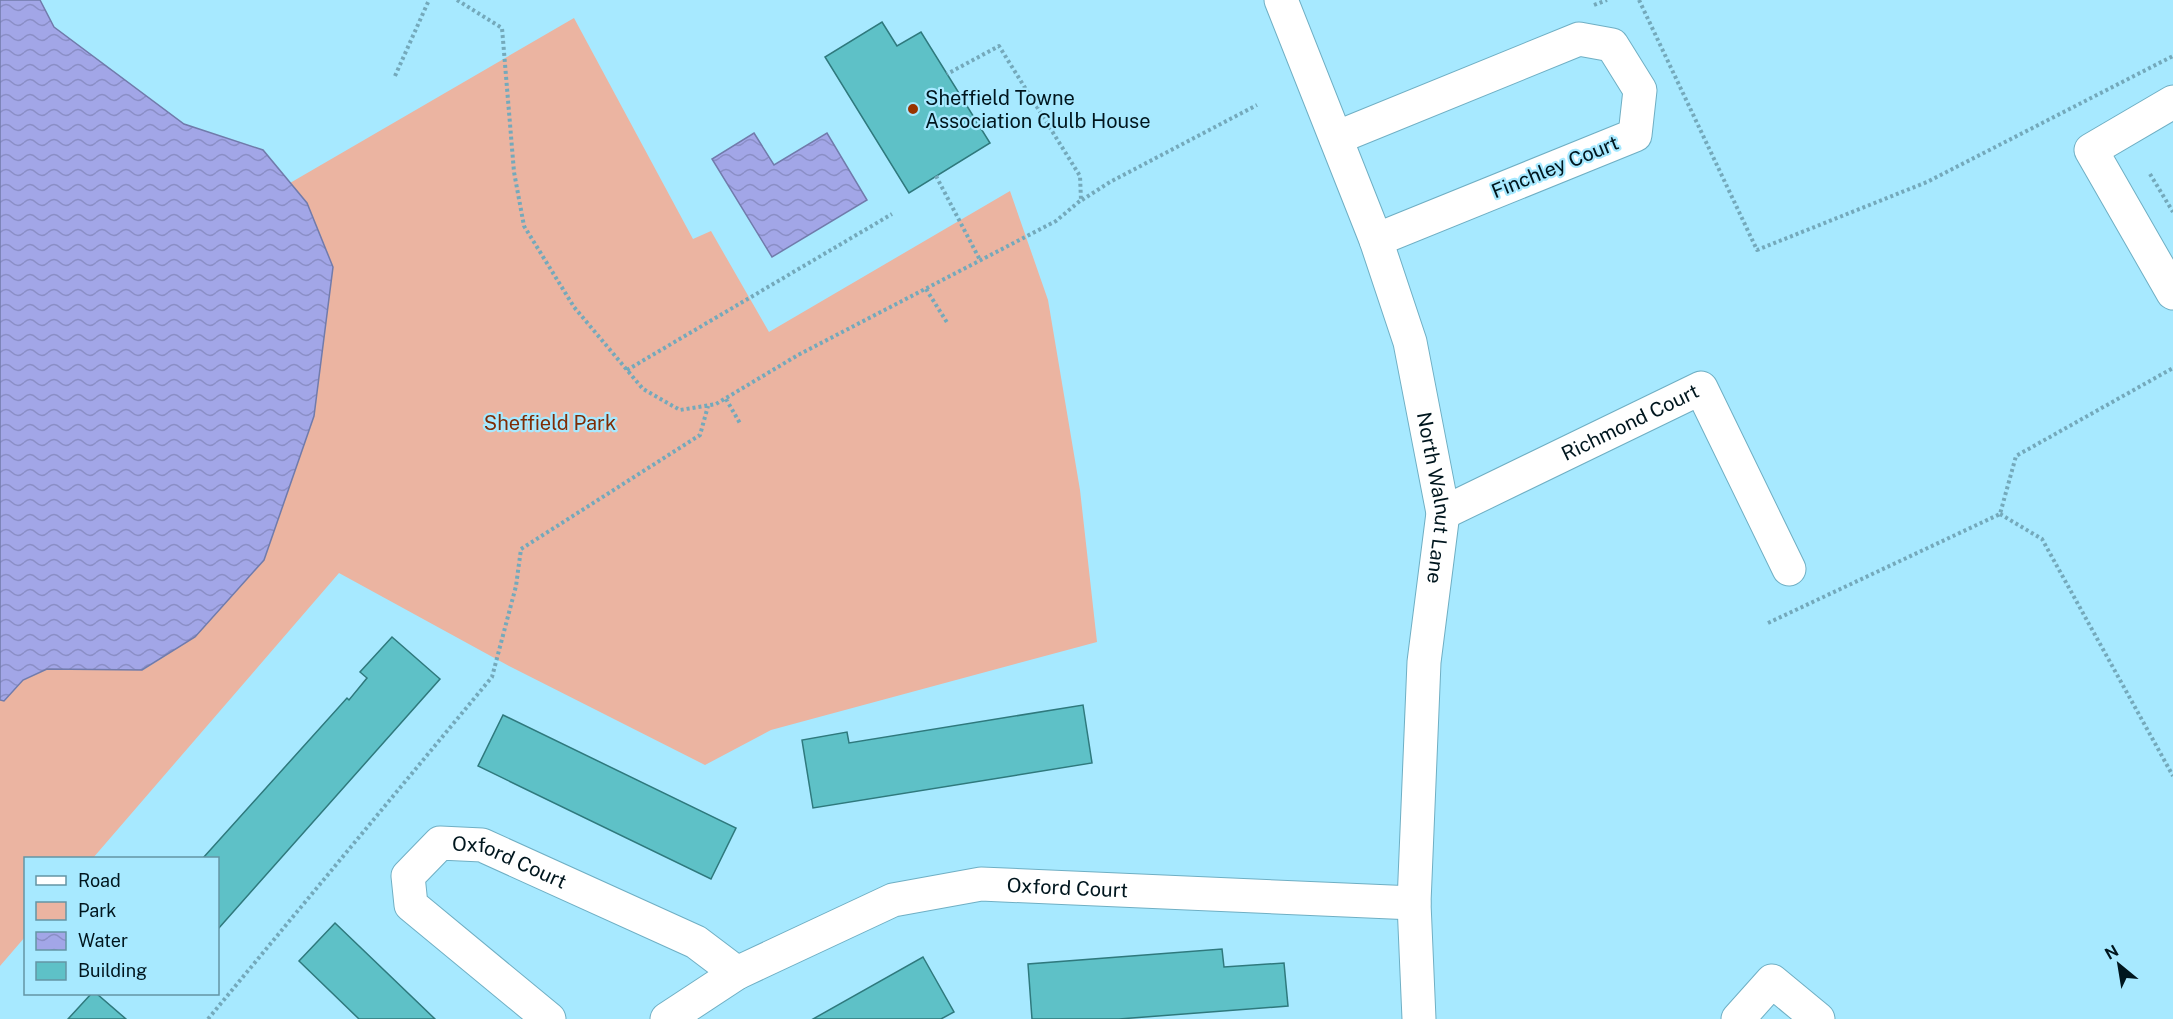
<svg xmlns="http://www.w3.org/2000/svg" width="2173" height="1019" viewBox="0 0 2173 1019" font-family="'Public Sans',sans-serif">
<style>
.green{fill:#ebb4a1}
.water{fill:url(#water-waves);stroke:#717bab;stroke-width:1.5}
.building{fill:#5ec1c7;stroke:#2f797d;stroke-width:1.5}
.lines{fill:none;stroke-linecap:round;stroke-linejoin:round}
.street-casing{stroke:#6fafc4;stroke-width:35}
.secondary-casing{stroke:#6fafc4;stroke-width:35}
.path{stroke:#74a9bb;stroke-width:4;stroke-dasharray:3 3;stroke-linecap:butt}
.street{stroke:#fff;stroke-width:33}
.secondary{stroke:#fff;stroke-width:33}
.poi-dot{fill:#983400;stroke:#a7e9ff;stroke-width:2}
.labels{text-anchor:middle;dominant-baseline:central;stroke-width:4.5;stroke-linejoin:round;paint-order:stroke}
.poi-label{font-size:20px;fill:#00161e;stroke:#a7e9ff;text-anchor:start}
.street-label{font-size:20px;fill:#00161e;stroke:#a7e9ff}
.park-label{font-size:20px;fill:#7f2c05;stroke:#a7e9ff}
</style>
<defs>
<pattern id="water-waves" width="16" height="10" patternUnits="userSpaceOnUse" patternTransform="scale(1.5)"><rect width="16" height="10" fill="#a2a6e7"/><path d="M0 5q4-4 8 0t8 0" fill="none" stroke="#8a8ec6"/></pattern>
</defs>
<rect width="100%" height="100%" fill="#a7e9ff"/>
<path class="green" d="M574,18L693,239L711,231L769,332L1010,191L1048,300L1080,490L1097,642L771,730L705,765L509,666L339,573L93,858H26L25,937L0,966V699L4,700L23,680L48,669L143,670L195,637L264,560L314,416L307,203L290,183Z"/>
<path class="water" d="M0,0H40L54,27L184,124L263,150L307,203L333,267L314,416L264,560L195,637L142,670L47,669L23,680L4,701L0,700Z
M754,133L774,165L827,133L867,200L772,257L712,159Z"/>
<path class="building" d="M882,22L897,46L921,32L990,143L909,193L825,57Z
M392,637L440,679L218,929V858H203L347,698L349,700L367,678L360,672Z
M1083,705L1092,763L813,808L802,740L847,732L849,743Z
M503,715L736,828L711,879L478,766Z
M335,923L435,1019H359L299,961Z
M1222,949L1224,967L1284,963L1288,1006L1119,1019H1032L1028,964Z
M923,957L954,1012L941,1019H813Z
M91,994H97L126,1019H68Z"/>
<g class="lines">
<defs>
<g id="street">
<path d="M2173,102L2091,150L2173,293"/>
<path d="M1336,138L1579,39L1612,45L1640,90L1635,135L1376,240"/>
<path id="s1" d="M1443,513L1701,388L1789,569"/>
<path id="s2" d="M549,1019L411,905L408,876L440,843L482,845L696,942L737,973"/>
<path id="s3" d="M667,1019L737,973L893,900L981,884L1414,903"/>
<path d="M1738,1019L1772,981L1818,1019"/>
</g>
<g id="secondary">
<path id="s4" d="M1281,0L1376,240L1410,342L1443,513L1424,662L1414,903L1419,1019"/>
</g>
</defs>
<use href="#street" class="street-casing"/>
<use href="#secondary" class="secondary-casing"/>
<path class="path" d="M457,0L502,28L514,172L524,226L574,307L643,389L680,410L716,404L798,355L1056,221L1081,200L1080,176L999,46L947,74
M1639,0L1757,250L1927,182L2173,56
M1594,5L1607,0
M395,76L429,0
M2150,174L2173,212
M936,176L980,260
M1082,200L1110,182L1257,105
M926,289L948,324
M627,370L892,214
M726,399L741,425
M2000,514L2042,539L2173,776
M1768,623L2000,514L2016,456L2173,368
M208,1019L492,677L516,586L521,549L700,435L708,406"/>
<use href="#street" class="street"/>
<use href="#secondary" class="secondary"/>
</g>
<circle class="poi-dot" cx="913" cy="109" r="6"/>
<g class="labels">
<g class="poi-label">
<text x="925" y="98">Sheffield Towne<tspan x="925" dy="23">Association Clulb House</tspan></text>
</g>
<g class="street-label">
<text transform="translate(1555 167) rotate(-22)">Finchley Court</text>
<text stroke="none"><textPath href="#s1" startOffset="208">Richmond Court</textPath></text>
<text stroke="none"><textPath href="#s4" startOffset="524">North Walnut Lane</textPath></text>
<text stroke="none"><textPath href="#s2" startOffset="327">Oxford Court</textPath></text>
<text stroke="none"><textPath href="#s3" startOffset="432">Oxford Court</textPath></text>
</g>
<g class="park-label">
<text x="550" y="423">Sheffield Park</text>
</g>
</g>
<rect x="24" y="857" width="195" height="138" fill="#a7e9ff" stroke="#6495a5" stroke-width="1.5"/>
<rect x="36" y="876" width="30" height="9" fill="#ffffff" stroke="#6495a5" stroke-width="1.5"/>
<text x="78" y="887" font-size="18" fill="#00161e">Road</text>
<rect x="36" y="902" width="30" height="18" fill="#ebb4a1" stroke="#6495a5" stroke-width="1.5"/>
<text x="78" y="917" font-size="18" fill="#00161e">Park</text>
<rect x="36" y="932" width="30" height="18" fill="url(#water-waves)" stroke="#6495a5" stroke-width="1.5"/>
<text x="78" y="947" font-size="18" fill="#00161e">Water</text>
<rect x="36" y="962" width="30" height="18" fill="#5ec1c7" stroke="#6495a5" stroke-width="1.5"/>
<text x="78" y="977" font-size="18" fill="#00161e">Building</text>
<g transform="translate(2119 965) rotate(330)" stroke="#a7e9ff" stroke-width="4.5" paint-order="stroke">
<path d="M0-4.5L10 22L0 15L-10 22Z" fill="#00161e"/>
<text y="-9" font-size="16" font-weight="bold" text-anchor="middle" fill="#00161e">N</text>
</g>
</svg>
